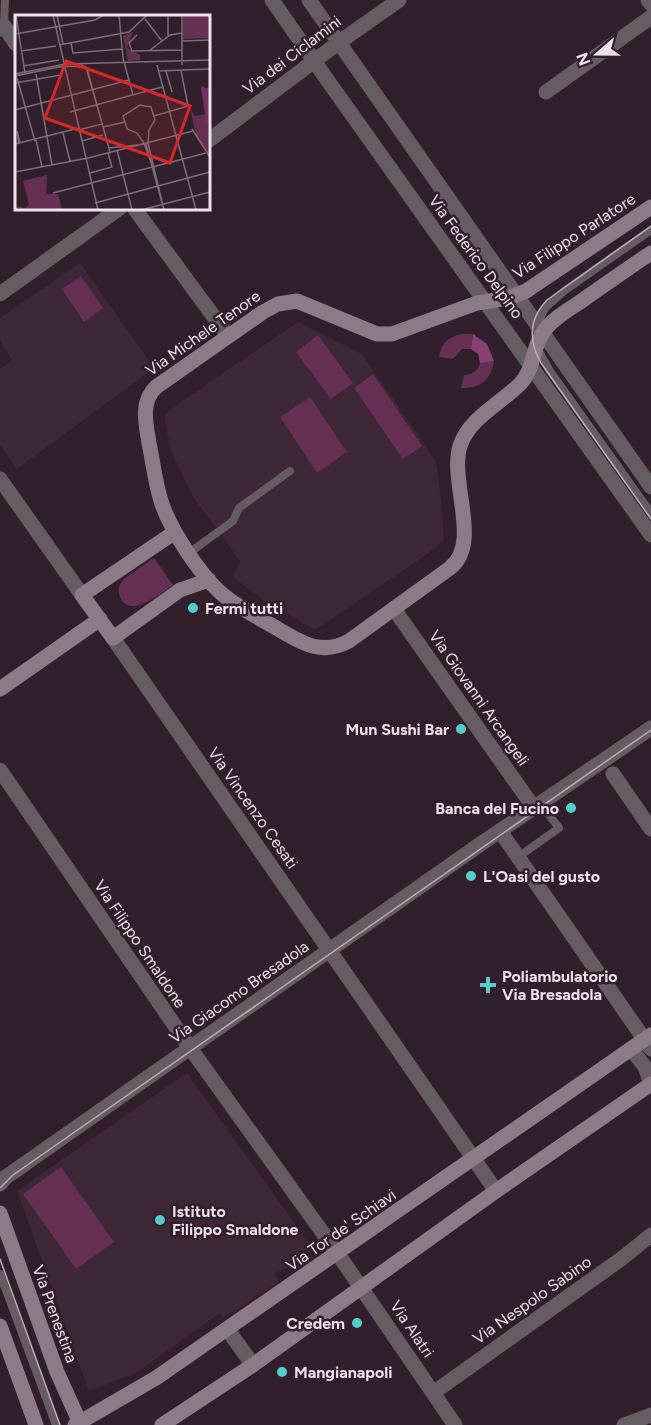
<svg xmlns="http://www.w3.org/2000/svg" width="651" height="1425" viewBox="0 0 651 1425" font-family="Figtree,sans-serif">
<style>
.built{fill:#3e2736}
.green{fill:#653053}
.water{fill:#894171}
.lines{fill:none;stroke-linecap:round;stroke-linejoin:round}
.lane{stroke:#665d62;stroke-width:8}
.street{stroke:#665d62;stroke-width:15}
.secondary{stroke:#8a7b84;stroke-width:15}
.tram{stroke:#bcaeb6;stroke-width:1.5}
.poi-dot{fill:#54cdc8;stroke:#31202b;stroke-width:2}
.labels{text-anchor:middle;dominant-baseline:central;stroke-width:5;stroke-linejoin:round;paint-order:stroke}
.street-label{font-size:16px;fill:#eee1e9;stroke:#31202b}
.poi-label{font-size:16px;font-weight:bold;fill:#eee1e9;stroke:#31202b;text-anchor:start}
.inset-road{fill:none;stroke:#7d6d77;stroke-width:1.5}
.view{fill:#d62828;fill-opacity:0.15;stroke:#d62828;stroke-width:3}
.inset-edge{fill:none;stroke:#eee1e9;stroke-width:3}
</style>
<rect width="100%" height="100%" fill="#31202b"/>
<path class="built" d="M80,263L154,368L17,469L0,445V369L12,361L0,340V318Z
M298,322L362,354L436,461L441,500L444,541L423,557L315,630L264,601L233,577L240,561L193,497L171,451L165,421V414L175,406Z
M187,1073L313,1249L275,1274L279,1282L227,1316L223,1318L220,1313L136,1373L89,1391L17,1191Z"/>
<path class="green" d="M81,276L103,308L84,322L62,289Z
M463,334H473L471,349H462L453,359L439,357C441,343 449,336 463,334Z
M318,335L353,383L331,399L296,352Z
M494,361C491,380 480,389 461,388L464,375C472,375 478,371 480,363Z
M373,374L422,446L403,459L354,388Z
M310,397L347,452L317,473L280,417Z
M154,558L173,585C161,593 130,620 120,597C117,590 119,584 124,579Z
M61,1167L114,1242L76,1269L23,1194Z"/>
<path class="water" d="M473,334L487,344L494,361L480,363L478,354L471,349Z"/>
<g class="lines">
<path class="lane" d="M4,26L5,0
M536,327L545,308L564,291L651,230
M537,348L550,371L651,513
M189,553L233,521L239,508L290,471
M518,857L559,828L540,803
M0,1274L56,1425"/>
<path class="street" d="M272,0L328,81L651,535
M309,0L651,487
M648,0L651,4
M0,29L4,26L16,44
M546,92L651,17
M208,141L338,43L399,0
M134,208L228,336
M0,294L120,208
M0,479L82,595
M394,609L534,808
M113,638L496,1191
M0,770L188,1045L338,1254L455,1425
M613,774L651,829
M500,831L651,1049
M631,1049L645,1067L651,1083
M0,1184L6,1177L482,843L651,728
M227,1329L253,1365
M433,1393L621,1259L651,1235
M624,1425L651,1415"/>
<path class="secondary" d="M651,207L526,291L509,298L477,303L392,334H377L297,301L278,304L263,312L156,387C140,402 146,424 149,443C153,462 155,482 161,501C170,530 203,580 227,598C243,610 261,619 278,629C302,643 322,656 349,641L450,568C482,543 449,482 460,446C469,418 500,404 520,384C535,369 532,346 544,331C553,318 570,309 583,300C606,284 628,268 651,253
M175,532L82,595L113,638L180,590L209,580
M0,689L100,619
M0,1213L57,1372L81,1425
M0,1326L36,1425
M75,1425L156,1378L651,1035
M162,1425L253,1365L496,1191L651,1084"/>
<path class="tram" d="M651,226L547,300C529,319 528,340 541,363L651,519
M0,1188L13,1175L651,730
M0,1259L60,1425"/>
</g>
<g class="poi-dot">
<circle cx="193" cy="608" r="6"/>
<circle cx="461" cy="729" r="6"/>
<circle cx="571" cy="808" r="6"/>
<circle cx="471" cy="876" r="6"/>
<path d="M485 976h6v6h6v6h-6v6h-6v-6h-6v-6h6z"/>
<circle cx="160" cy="1220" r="6"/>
<circle cx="357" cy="1323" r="6"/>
<circle cx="282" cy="1372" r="6"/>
</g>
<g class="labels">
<g class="street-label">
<text transform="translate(292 55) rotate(-37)">Via dei Ciclamini</text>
<text transform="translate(574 236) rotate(-33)">Via Filippo Parlatore</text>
<text transform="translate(476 257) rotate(54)">Via Federico Delpino</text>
<text transform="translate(203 333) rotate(-35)">Via Michele Tenore</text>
<text transform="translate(479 698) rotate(55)">Via Giovanni Arcangeli</text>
<text transform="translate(253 808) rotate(55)">Via Vincenzo Cesati</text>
<text transform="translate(140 944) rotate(56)">Via Filippo Smaldone</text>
<text transform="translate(239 992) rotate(-35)">Via Giacomo Bresadola</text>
<text transform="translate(341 1230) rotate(-35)">Via Tor de' Schiavi</text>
<text transform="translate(532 1300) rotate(-35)">Via Nespolo Sabino</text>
<text transform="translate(55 1314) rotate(70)">Via Prenestina</text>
<text transform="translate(412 1329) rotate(56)">Via Alatri</text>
</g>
<g class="poi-label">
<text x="205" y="608">Fermi tutti</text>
<text x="449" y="729" text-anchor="end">Mun Sushi Bar</text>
<text x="559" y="808" text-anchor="end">Banca del Fucino</text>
<text x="483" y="876">L'Oasi del gusto</text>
<text x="502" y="976">Poliambulatorio<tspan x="502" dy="18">Via Bresadola</tspan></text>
<text x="172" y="1211">Istituto<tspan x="172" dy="18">Filippo Smaldone</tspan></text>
<text x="345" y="1323" text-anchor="end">Credem</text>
<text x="294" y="1372">Mangianapoli</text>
</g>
</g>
<g transform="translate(15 15)">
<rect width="195" height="195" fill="#31202b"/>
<path d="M168,0H195V23L168,24ZM118,17L112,33L125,40V45L113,46L108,21ZM186,72L195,73V140L181,120L175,93L180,101L190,99ZM32,160L31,179H43L47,195H0V191L11,193L14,189L8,166Z" fill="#653053"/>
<path d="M186,72L195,74V121L190,99Z" fill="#762f5f"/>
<path class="inset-road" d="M1,0L10,58M38,0L83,195M42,0L48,29M104,0L108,43L118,80M153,0V21M167,0V50M130,4L147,26M0,19L80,5L89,0M122,20L114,28L117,36L167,35M167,26L195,25M56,28L58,38L107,34M44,30L114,17L132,0M6,36L41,31M134,36L155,20L167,18M66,49L72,54L95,137M142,50L181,195M8,51L44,45M143,56L195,54M151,56L157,77M0,59L50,49L195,45M21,59L37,150M0,61L49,51L71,52L94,133L131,129L149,195M2,63L20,126M0,68L46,60M0,95L114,65M55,97L147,72M139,101L173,91L166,55M88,112L110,107M177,114L195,142M63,115L87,109M48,118L55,146M21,125L27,152M67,126L88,120M129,128L122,118L112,114L108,101L125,90L136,92L140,105L134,115L133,128L149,195M129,128L138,153M0,129L64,113M4,129L2,116L5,128M102,135L117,195M0,157L73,143L178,116M75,158L97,152L93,138M38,178L191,138M80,188L195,157M126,195L195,177"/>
<path class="view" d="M51,46L175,91L155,148L30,103Z"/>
<rect width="195" height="195" class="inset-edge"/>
</g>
<g transform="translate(597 54) rotate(250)" stroke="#31202b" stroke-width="4.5" paint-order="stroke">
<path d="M0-4.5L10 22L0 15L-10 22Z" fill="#eee1e9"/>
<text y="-9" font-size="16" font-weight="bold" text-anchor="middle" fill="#eee1e9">N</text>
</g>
</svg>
